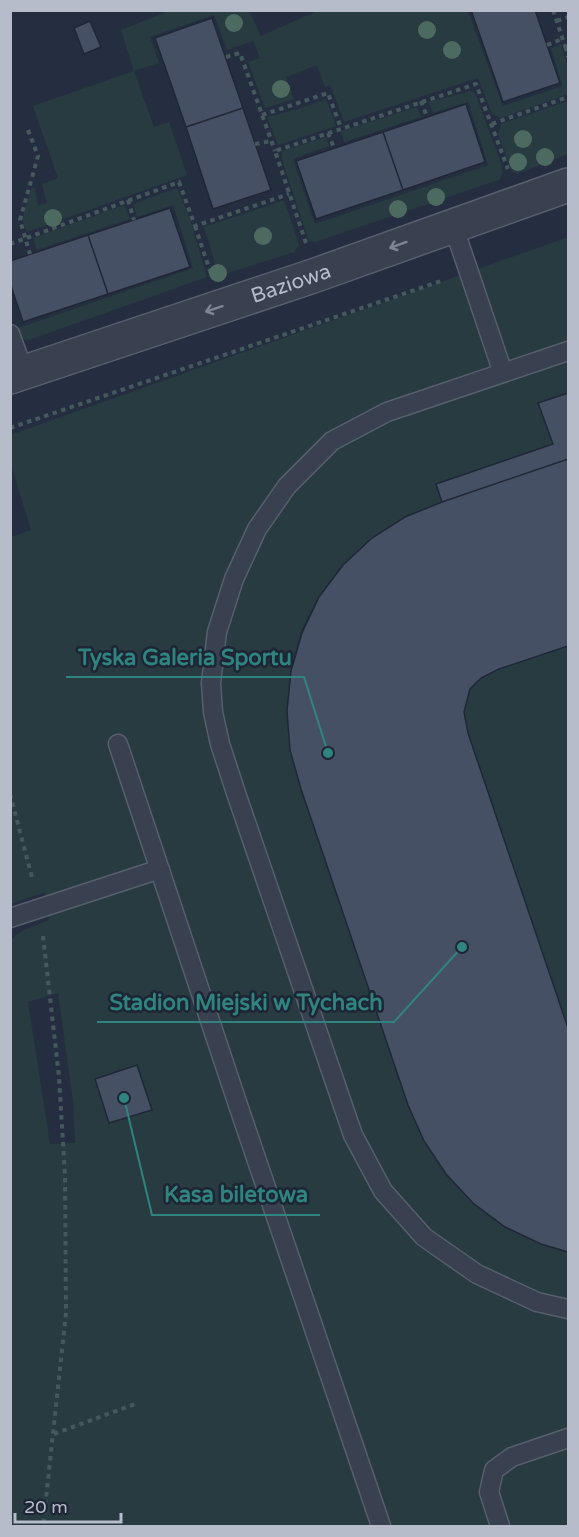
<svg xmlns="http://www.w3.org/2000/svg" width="579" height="1537" viewBox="0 0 579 1537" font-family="'Varela Round',sans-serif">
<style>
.green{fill:#273b41;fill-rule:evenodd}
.building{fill:#465064;stroke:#202737;stroke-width:1.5}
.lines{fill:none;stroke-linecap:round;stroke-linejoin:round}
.lane-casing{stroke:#575e6d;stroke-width:21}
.street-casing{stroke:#575e6d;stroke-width:36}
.path{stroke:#45585d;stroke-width:4;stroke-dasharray:4.5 4.5;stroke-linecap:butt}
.lane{stroke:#39404f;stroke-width:18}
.street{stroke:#39404f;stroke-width:33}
.tree{fill:#4d6a61}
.oneway{stroke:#7e8493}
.labels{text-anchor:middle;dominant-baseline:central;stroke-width:5;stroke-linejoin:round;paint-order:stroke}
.street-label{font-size:21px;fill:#b6bcca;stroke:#1e2535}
.leader{fill:none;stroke:#308480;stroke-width:2}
.callout-dot{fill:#308480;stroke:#1e2535;stroke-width:2}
.callout-label{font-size:22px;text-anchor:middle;font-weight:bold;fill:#308480;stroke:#1e2535;stroke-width:5;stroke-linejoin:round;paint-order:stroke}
</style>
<rect width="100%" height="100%" fill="#252e40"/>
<path class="green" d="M169,11H249L261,36L317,11H468L503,106L562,86L551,48L561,44L568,67V94L501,118L492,114L478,78L344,122L330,85L325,87L317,65L286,77L294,99L265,108L248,62L260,58L253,41L227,50L214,15L150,37L159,63L134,71L154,127L169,122L187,175L27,232L22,219L32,187L35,188L38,205L47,203L42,184L58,178L33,106L134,71L121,30Z
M471,91L475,93L501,163L503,173L499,180L315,242L309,241L282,160V151L326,137L329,146L293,159L315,224L488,165L468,102L433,113L429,102Z
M326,99L336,126L278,145L267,117L298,109Z
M568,101V154L517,174L512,171L498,134L501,124Z
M417,107L421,117L344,142L341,131Z
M177,188L190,219L207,277L29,340L22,339L18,328L193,268L173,205L137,217L134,206L135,203Z
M284,200L299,245L294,252L219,276L204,227Z
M124,205L130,219L37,250L33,238Z
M568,237V1526H11V939L22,931L49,920L45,892L11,904V537L31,530L11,465L10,435ZM58,993L73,1101L75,1143L50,1144L28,1002Z"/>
<path class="building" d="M471,10H535L560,83L503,102Z
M212,18L243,108L186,127L155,38Z
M90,21L101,47L84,54L74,28Z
M466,104L485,162L403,190L383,132Z
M243,108L271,190L213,209L186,127Z
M383,132L403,190L316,219L296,161Z
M170,208L190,267L108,294L88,235Z
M88,235L108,294L23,322L10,283V261Z
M568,393V646L499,669L481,678L470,689L464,712L468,733L568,1028V1252L541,1244L505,1227L473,1203L446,1174L424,1141L408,1105L301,789L290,750L287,711L291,671L302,633L319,597L343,565L372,538L405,517L442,502L436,484L553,444L538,403Z
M568,459V646L499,669L481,678L470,689L464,712L468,733L568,1028V1252L541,1244L505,1227L473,1203L446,1174L424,1141L408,1105L301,789L290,750L287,711L291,671L302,631L319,597L343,565L372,538L405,517L442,502Z
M137,1065L152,1110L109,1123L95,1079Z"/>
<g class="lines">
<defs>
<path id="lane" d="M453,225L503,373
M10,334L24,372
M568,351L387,412L332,441L287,486L257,529L234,579L217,632L211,683L213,712L220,744L236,793L353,1135L383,1191L424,1237L477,1274L537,1302L568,1309
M118,744L237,1102L381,1526
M10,918L160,869
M500,1526L489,1492L494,1470L512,1457L568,1438"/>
<g id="street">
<path id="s1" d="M10,377L313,276L568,185"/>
</g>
</defs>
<use href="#lane" class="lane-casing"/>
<use href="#street" class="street-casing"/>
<path class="path" d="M553,10L566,49
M557,21L568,17
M547,45L562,39
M568,48L566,49L568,57
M226,57L240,53L275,151
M421,101L427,117
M262,115L328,93L341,128
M492,124L568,97
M28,130L38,156L20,220L30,254
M328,133L334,148
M255,144L271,141
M128,200L134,220
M195,226L211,274
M306,243L275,151L476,84L508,169
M10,244L179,182L195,226L289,194
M10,428L444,280
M10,794L33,881
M43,936L59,1077L65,1176L66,1313L43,1526
M54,1434L135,1404"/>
<use href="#lane" class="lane"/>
<use href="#street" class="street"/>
</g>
<g class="tree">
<circle cx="234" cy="23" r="9"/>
<circle cx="427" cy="30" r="9"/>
<circle cx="452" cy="50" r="9"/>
<circle cx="281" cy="89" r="9"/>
<circle cx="523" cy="139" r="9"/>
<circle cx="545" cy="157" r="9"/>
<circle cx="518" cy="162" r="9"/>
<circle cx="436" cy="197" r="9"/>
<circle cx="398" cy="209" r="9"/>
<circle cx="53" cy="218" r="9"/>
<circle cx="263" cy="236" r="9"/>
<circle cx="218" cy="273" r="9"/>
</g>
<defs><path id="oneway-shaft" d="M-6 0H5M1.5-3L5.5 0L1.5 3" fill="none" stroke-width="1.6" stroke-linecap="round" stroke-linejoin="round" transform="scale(1.5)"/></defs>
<g class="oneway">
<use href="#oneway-shaft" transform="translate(398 245) rotate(160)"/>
<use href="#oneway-shaft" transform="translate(214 309) rotate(162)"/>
</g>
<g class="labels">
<g class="street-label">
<text stroke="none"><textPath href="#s1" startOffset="296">Baziowa</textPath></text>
</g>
</g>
<path class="leader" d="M328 753L304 677H66M462 947L394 1022H97M124 1098L152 1215H320"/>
<g class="callout-dot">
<circle cx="328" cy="753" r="6"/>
<circle cx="462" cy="947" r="6"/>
<circle cx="124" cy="1098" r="6"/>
</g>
<g class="callout-label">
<text x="185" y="665">Tyska Galeria Sportu</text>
<text x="246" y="1010">Stadion Miejski w Tychach</text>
<text x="236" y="1202">Kasa biletowa</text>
</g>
<rect width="579" height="1537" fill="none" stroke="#b6bcca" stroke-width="24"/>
<path d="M15 1513v9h106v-9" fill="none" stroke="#b6bcca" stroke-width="3"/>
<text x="24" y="1513" font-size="18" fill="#b6bcca" stroke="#1e2535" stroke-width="4.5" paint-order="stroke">20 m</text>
</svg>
